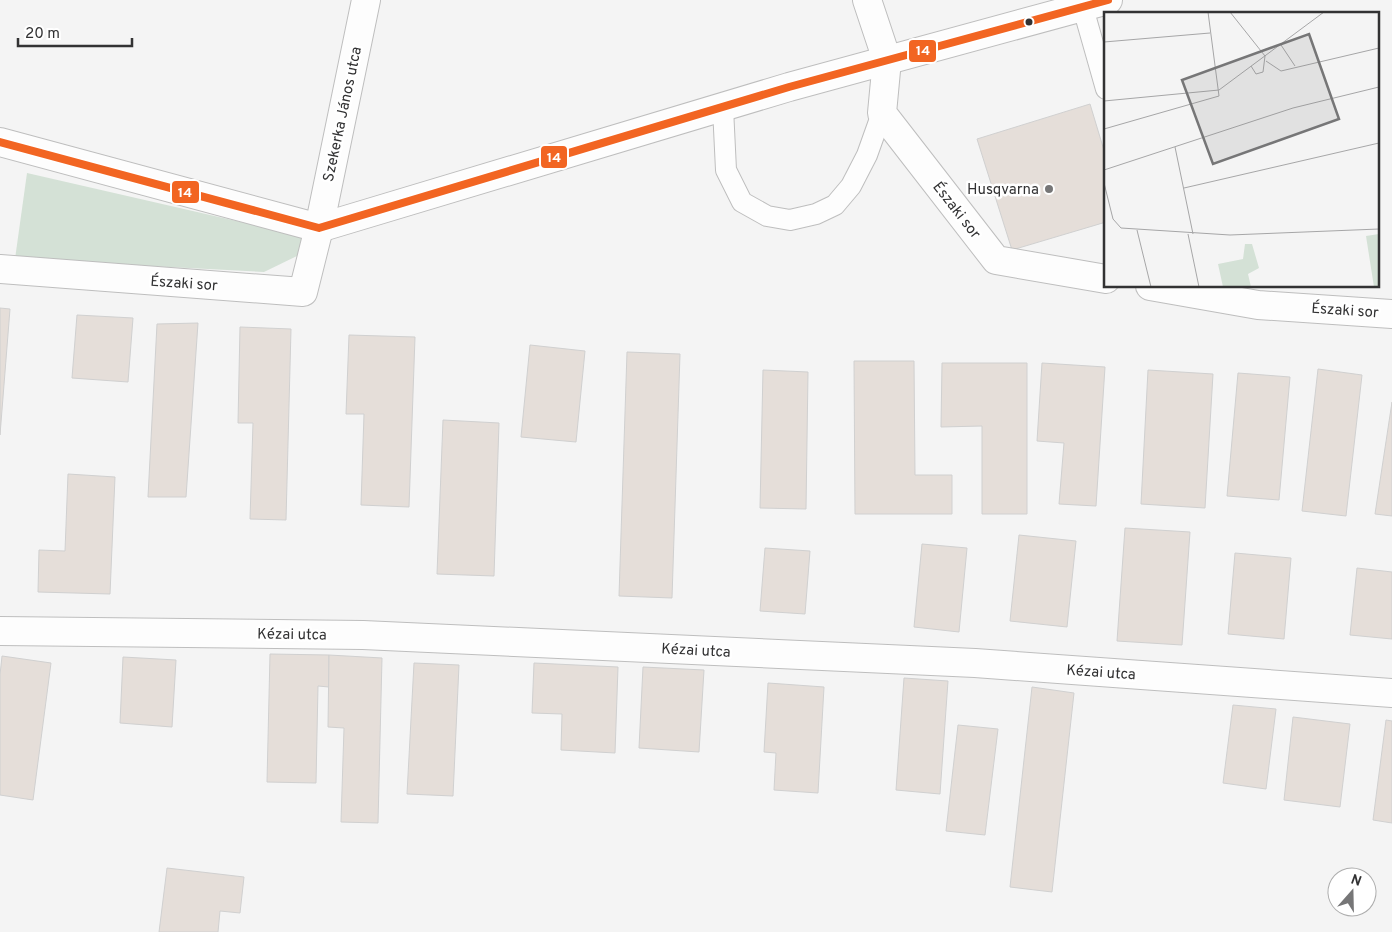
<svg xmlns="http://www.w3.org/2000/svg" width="1392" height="932" viewBox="0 0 1392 932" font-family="Overpass,sans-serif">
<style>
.green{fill:#d4e1d6}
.building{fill:#e5ded9;stroke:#d0d0d0}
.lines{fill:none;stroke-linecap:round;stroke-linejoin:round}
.service-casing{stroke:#bebebe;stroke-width:22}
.minor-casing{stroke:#bebebe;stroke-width:30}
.service{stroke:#fdfdfd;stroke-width:20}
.minor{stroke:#fdfdfd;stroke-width:28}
.bus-1-casing{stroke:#fff;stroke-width:11}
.bus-1{stroke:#f26522;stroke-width:8}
.bus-dot{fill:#323233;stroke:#fff;stroke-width:2}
.poi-dot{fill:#767677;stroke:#fff;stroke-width:2}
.labels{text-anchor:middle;stroke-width:5;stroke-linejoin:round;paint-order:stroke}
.street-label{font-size:15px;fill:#323233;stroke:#fff}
.poi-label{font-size:15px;fill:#323233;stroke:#fff;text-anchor:end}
.inset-road{fill:none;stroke:#a6a6a7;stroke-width:1}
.view{fill:#767677;fill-opacity:0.15;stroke:#767677;stroke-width:2.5}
.inset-edge{fill:none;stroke:#323233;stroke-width:2.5}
.line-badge{stroke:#fff;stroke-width:2}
.badge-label{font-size:14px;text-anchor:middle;font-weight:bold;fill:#fff}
</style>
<rect width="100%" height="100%" fill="#f4f4f4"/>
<path class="green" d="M27,173L302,236L299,255L264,272L15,259Z"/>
<g class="building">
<path d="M1090,104L1106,157V222L1012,250L977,139Z"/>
<path d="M0,308L10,309L0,435Z"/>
<path d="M77,315L133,318L128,382L72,378Z"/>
<path d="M198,323L186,497H148L157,324Z"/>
<path d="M240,327L291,329L286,520L250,519L253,423H238Z"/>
<path d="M349,335L415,337L409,507L361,505L364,414H346Z"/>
<path d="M530,345L585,351L576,442L521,437Z"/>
<path d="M627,352L680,354L672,598L619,596Z"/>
<path d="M854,361H914L915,475H952V514H855Z"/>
<path d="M942,363H1027V514H982V426L941,427Z"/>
<path d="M1042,363L1105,367L1096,506L1059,504L1064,443L1037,441Z"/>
<path d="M1318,369L1362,375L1346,516L1302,511Z"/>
<path d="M763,370L808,372L806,509L760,508Z"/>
<path d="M1148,370L1213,374L1205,508L1141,504Z"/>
<path d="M1238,373L1290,377L1279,500L1227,496Z"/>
<path d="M1392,402V516L1375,514Z"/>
<path d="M443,420L499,423L494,576L437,574Z"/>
<path d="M68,474L115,477L110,594L38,592L39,550L65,551Z"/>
<path d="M1125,528L1190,532L1182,645L1117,641Z"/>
<path d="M1019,535L1076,541L1067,627L1010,621Z"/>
<path d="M922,544L967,548L959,632L914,627Z"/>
<path d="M765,548L810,551L805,614L760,611Z"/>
<path d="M1235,553L1291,558L1284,639L1228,634Z"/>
<path d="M1357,568L1392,572V639L1350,635Z"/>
<path d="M270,654L329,655V687L318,686L316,783L267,782Z"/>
<path d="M329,655L382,658L378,823L341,822L344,728L328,727Z"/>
<path d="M2,656L51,663L33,800L0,795V675Z"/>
<path d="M123,657L176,660L172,727L120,723Z"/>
<path d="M414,663L459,665L453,796L407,794Z"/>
<path d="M534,663L618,667L615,753L561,750L562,714L532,713Z"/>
<path d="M643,667L704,670L699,752L639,748Z"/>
<path d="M904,678L948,681L940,794L896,790Z"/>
<path d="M768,683L824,687L818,793L774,790L776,753L764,752Z"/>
<path d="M1032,687L1074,693L1052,892L1010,887Z"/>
<path d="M1233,705L1276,709L1266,789L1223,783Z"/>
<path d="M1293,717L1350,724L1340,807L1284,800Z"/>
<path d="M1386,720L1392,721V823L1373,820Z"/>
<path d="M958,725L998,729L985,835L946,831Z"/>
<path d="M167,868L244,877L240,913L220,911L218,932H159Z"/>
</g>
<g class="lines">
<g class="service-casing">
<g id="service">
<path d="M1083,8L1106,89"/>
<path d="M723,108L726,170L742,202L767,216L790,220L816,214L835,205L851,186L867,155L882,113"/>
</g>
</g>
<g class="minor-casing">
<g id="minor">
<path d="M867,0L887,60L882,113L996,260L1106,279"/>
<path d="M0,142L319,228L789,87L1108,0"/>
<path d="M0,269L303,292L319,228L366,0"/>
<path d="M1150,286L1258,305L1392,314"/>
<path d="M0,631L363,635L975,663L1392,693"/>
</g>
</g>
<use href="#service" class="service"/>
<use href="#minor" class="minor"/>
<g class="bus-1-casing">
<path id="bus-1" d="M0,142L319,228L789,87L1108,0"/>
</g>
<use href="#bus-1" class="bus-1"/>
</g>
<circle class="bus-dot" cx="1029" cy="22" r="4.5"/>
<circle class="poi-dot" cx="1049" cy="189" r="5"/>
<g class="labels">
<g class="street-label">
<text transform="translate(342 114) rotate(-78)" y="5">Szekerka János utca</text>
<text transform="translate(957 210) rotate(52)" y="5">Északi sor</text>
<text transform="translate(184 283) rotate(4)" y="5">Északi sor</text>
<text transform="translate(1345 310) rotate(4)" y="5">Északi sor</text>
<text transform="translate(292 634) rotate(1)" y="5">Kézai utca</text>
<text transform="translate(696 650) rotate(3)" y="5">Kézai utca</text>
<text transform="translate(1101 672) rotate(4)" y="5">Kézai utca</text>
</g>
<g class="poi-label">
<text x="1039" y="194">Husqvarna</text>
</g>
</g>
<g transform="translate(1104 12)">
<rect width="275" height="275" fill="#f4f4f4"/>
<path d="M275,222V275H270L262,224ZM141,232H148L155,256L144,262L147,275H119L114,252L139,247Z" fill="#d4e1d6"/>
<path class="inset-road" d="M126,0L161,44L159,60L152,62L147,54M0,30L106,21M177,33L191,54M162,49L177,59L275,36M0,89L115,78L220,0M0,117L115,84L104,0M71,135L89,222M0,158L189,96L275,75M0,171L9,207L17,216L126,223L275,217M80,176L275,131M33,218L47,275M84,222L95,275"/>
<path class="view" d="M205,22L235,107L109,152L78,68Z"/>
<rect width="275" height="275" class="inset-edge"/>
</g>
<g class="line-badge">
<rect x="908" y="39" width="29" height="24" rx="5" fill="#f26522"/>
<rect x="540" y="145" width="28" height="24" rx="5" fill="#f26522"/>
<rect x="171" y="180" width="29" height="24" rx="5" fill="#f26522"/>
</g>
<g class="badge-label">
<text x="923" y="55">14</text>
<text x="554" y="162">14</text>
<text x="185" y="197">14</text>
</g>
<g transform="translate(1352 892) rotate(20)"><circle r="24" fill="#ffffff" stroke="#adadad"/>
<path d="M0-4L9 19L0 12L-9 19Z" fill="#767677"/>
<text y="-8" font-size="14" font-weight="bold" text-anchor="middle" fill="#323233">N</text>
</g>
<path d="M18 38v8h114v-8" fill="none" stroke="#323233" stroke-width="2.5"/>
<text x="25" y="38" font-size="15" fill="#323233" stroke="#ffffff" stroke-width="4" paint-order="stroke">20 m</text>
</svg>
